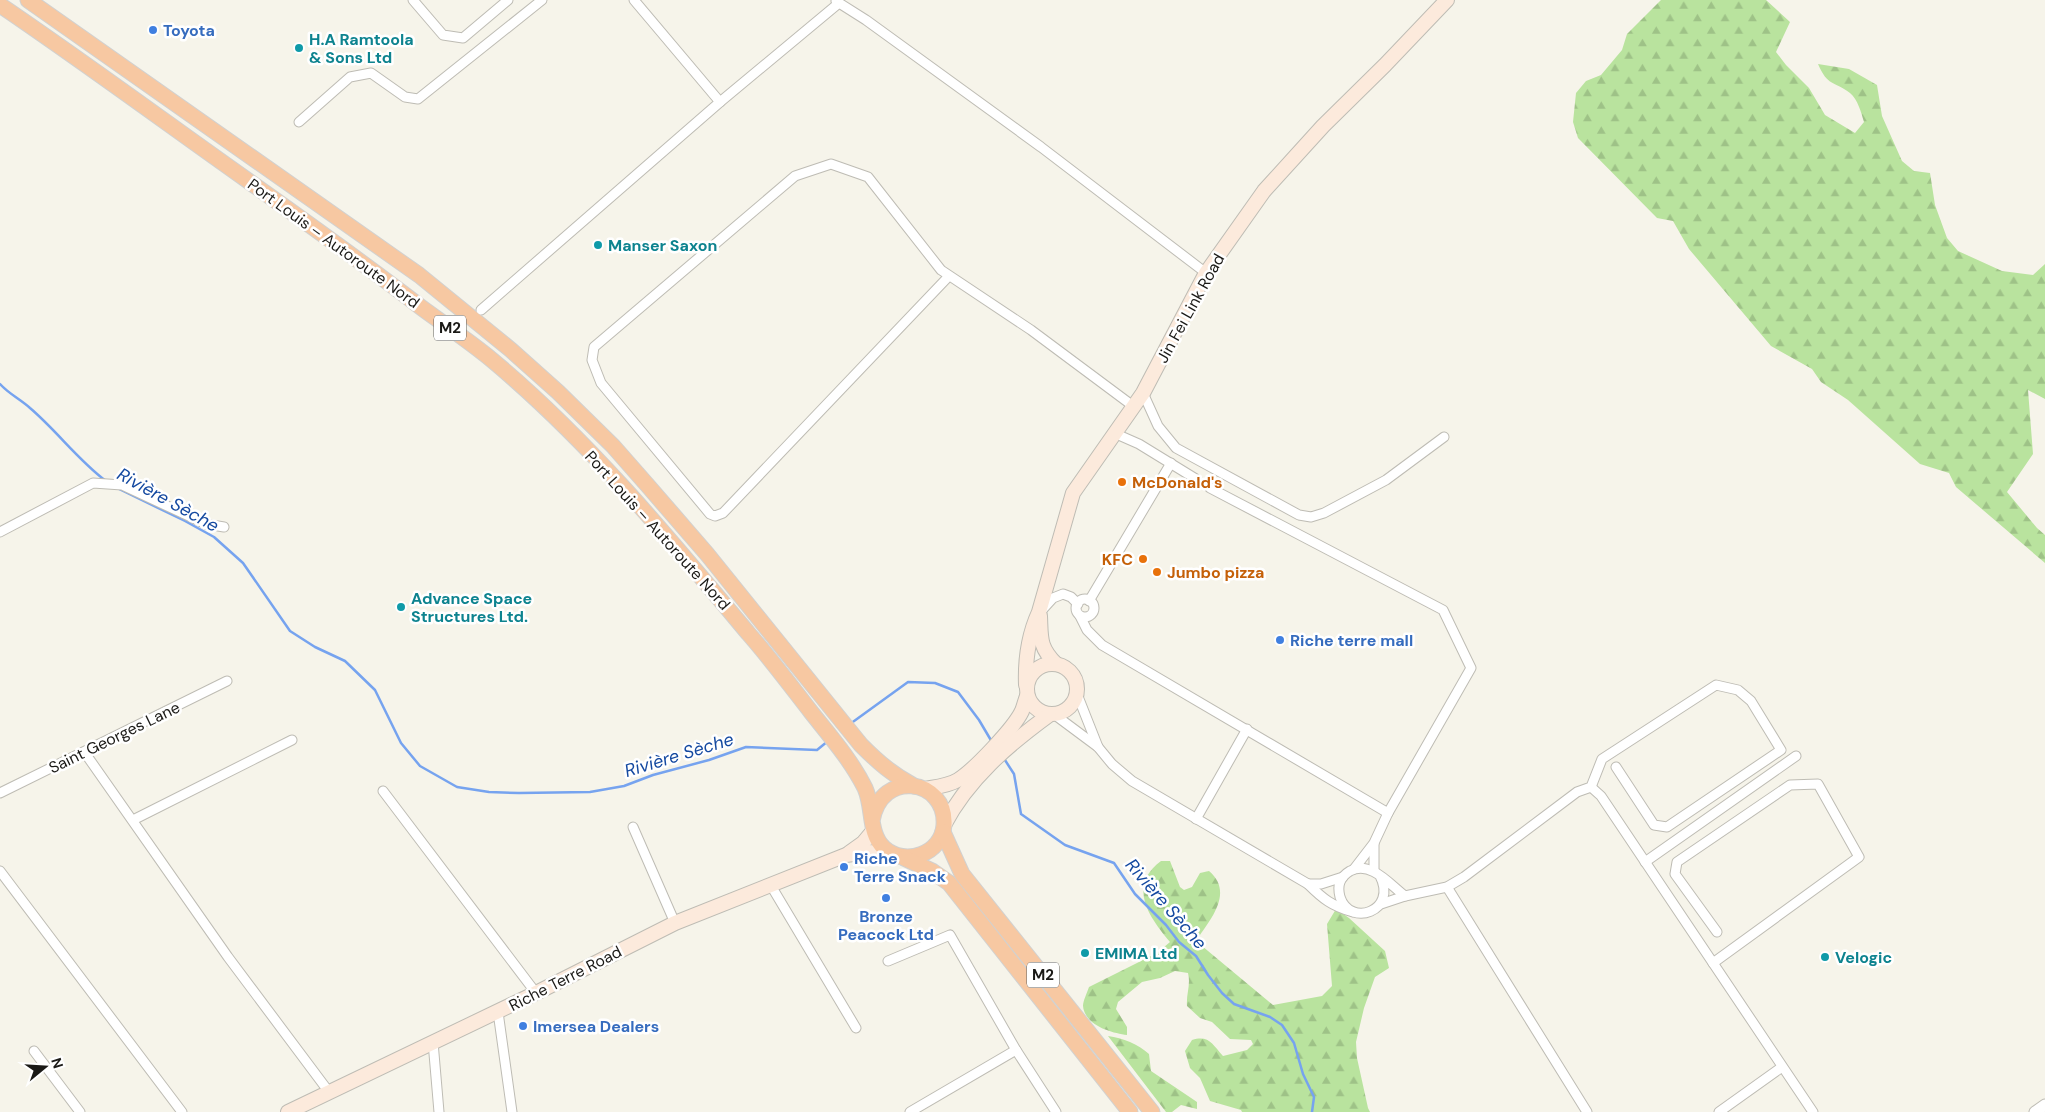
<svg xmlns="http://www.w3.org/2000/svg" width="2045" height="1112" viewBox="0 0 2045 1112" font-family="'DM Sans',sans-serif">
<style>
.forest{fill:url(#forest-firs)}
.lines{fill:none;stroke-linecap:round;stroke-linejoin:round}
.stream{stroke:#76a3ef;stroke-width:2.5}
.minor-casing{stroke:#bebcb4;stroke-width:11}
.tertiary-casing{stroke:#bebcb4;stroke-width:13}
.secondary-casing{stroke:#bebcb4;stroke-width:16}
.trunk-casing{stroke:#d1d1d0;stroke-width:17}
.minor{stroke:#fff;stroke-width:9}
.tertiary{stroke:#fff;stroke-width:11}
.secondary{stroke:#fceadc;stroke-width:14}
.trunk{stroke:#f7c8a2;stroke-width:15}
.shop-dot{fill:#3f7fe0;stroke:#fff;stroke-width:2}
.culture-dot{fill:#0f9aa8;stroke:#fff;stroke-width:2}
.food-dot{fill:#e8710a;stroke:#fff;stroke-width:2}
.labels{text-anchor:middle;stroke-width:5;stroke-linejoin:round;paint-order:stroke}
.shield{fill:#fff;stroke:#5f5e5c;stroke-width:1}
.shield-label{font-size:15px;font-weight:bold;fill:#1a1916}
.shop-label{font-size:16px;font-weight:bold;fill:#366cbe;stroke:#fff;text-anchor:start}
.culture-label{font-size:16px;font-weight:bold;fill:#0d838f;stroke:#fff;text-anchor:start}
.street-label{font-size:16px;fill:#1a1916;stroke:#fff}
.food-label{font-size:16px;font-weight:bold;fill:#c56008;stroke:#fff;text-anchor:start}
.water-label{font-size:18px;font-style:italic;fill:#1449a0;stroke:#fff}
</style>
<defs>
<pattern id="forest-firs" width="22" height="20" patternUnits="userSpaceOnUse" patternTransform="scale(1.25)"><rect width="22" height="20" fill="#b9e39e"/><path d="M5 1l3.5 6h-7zM16 11l3.5 6h-7z" fill="#9ec287"/></pattern>
</defs>
<rect width="100%" height="100%" fill="#f6f4ea"/>
<g class="forest">
<path d="M1661,0H1766L1790,22L1776,52L1786,65L1809,88L1825,115L1855,133L1864,122C1861,112 1858,100 1850,93C1833,80 1828,87 1818,64L1849,69L1877,85L1882,116L1902,161L1914,171L1930,173L1935,205L1947,238L1958,251L2002,271L2033,275L2045,264V399L2028,390L2033,454L2007,492L2037,528L2045,535V563L1956,487L1949,473L1920,464L1848,400L1821,382L1812,369L1771,346L1689,249L1673,221L1657,218L1578,138L1573,122L1576,93L1586,81L1601,75L1622,50L1627,34Z"/>
<path d="M1161,861H1170L1180,887L1184,890L1192,887L1200,873L1209,871C1235,893 1209,921 1196,941L1273,1005L1322,996L1332,986L1327,924L1336,909L1349,918L1385,951L1389,968L1375,977L1364,1008L1356,1042L1357,1058L1368,1108L1370,1112H1242L1241,1110L1210,1101L1200,1078L1190,1068L1185,1051L1192,1040C1209,1035 1212,1044 1223,1056L1247,1050L1253,1044L1251,1040L1230,1039L1212,1022L1200,1018L1187,1006C1186,994 1191,985 1188,973L1175,971L1160,978L1142,982L1118,1002L1116,1009L1127,1027V1035C1112,1033 1085,1026 1083,1006C1083,1001 1087,993 1089,987L1157,953L1170,942C1149,917 1127,886 1161,861Z"/>
<path d="M1108,1036C1123,1038 1138,1044 1149,1054L1151,1071L1197,1102V1109L1181,1105L1172,1112H1166Z"/>
</g>
<g class="lines">
<g class="stream">
<path d="M0,384C9,394 20,399 30,408C57,431 78,460 106,481"/>
<path d="M117,488L185,521L214,537L243,563L290,631L315,647L345,661L375,690L401,743L420,766L457,787L489,792L519,793L590,792L624,786L653,775L709,760L746,747L817,750L828,741"/>
<path d="M850,724L908,682L935,683L958,692L979,720L992,742"/>
<path d="M1003,757L1014,774L1021,814L1065,845L1114,863L1135,894L1166,925L1179,942L1196,956L1208,975L1222,993L1234,1004L1270,1017L1282,1025L1294,1043L1303,1074L1314,1097L1312,1112"/>
</g>
<g class="minor-casing">
<g id="minor">
<path d="M413,0L443,35L463,38L508,0"/>
<path d="M634,0L720,102"/>
<path d="M836,1L866,20L1041,147L1206,273"/>
<path d="M299,122L350,77L371,73L405,97L418,99L542,0"/>
<path d="M949,276L723,513L715,516L710,514L601,383L592,360L594,347L795,176L831,164L868,177L941,270L1031,330L1133,406"/>
<path d="M481,310L720,102L839,3"/>
<path d="M1143,393L1158,426L1176,448L1299,515L1311,517L1324,513L1386,480L1444,437"/>
<path d="M1114,433L1139,444L1196,479"/>
<path d="M1210,488L1443,610L1471,668L1388,813"/>
<path d="M0,532L93,483L122,485L206,524L224,527"/>
<circle cx="1085" cy="608" r="9"/>
<path d="M1089,601L1171,463"/>
<path d="M1042,610L1053,598L1063,594L1071,597L1078,604"/>
<path d="M1080,616L1087,630L1102,645L1388,813L1374,843L1354,869"/>
<path d="M1077,694L1098,747"/>
<path d="M1055,715L1098,747L1112,764L1132,781L1308,884C1323,899 1332,906 1353,912"/>
<path d="M85,753L228,957L329,1092"/>
<path d="M1591,787L1601,796L1813,1112"/>
<path d="M383,791L536,993"/>
<path d="M0,793L227,681"/>
<path d="M1196,819L1247,729"/>
<path d="M133,820L292,740"/>
<path d="M633,827L675,923"/>
<path d="M1374,844V871"/>
<path d="M1645,862L1796,756"/>
<path d="M0,871L182,1112"/>
<path d="M1380,876C1398,911 1350,928 1340,897C1339,893 1338,887 1340,882C1342,877 1345,874 1350,871C1371,860 1390,885 1405,896"/>
<path d="M770,884L856,1028"/>
<path d="M1308,884H1321L1343,877"/>
<path d="M1447,887L1587,1112"/>
<path d="M1381,904L1405,896L1447,887L1464,877L1577,792L1591,787L1602,759L1716,685L1738,690L1751,701L1781,750L1667,827L1654,825L1616,767"/>
<path d="M888,961L950,935L1016,1050L1056,1112"/>
<path d="M1713,963L1859,857L1818,784L1790,785L1677,862L1675,874L1717,932"/>
<path d="M498,1012L512,1112"/>
<path d="M433,1042L439,1112"/>
<path d="M34,1051L80,1112"/>
<path d="M910,1112L1016,1050"/>
<path d="M1719,1112L1782,1067"/>
</g>
</g>
<g class="tertiary-casing">
<path id="tertiary" d="M2035,1112L2045,1105"/>
</g>
<g class="secondary-casing">
<g id="secondary">
<path d="M1040,616C1041,638 1039,647 1056,664"/>
<circle cx="1052" cy="689" r="25"/>
<path d="M1026,685C1025,659 1028,636 1039,612L1073,493L1143,393L1206,273L1264,191L1323,126L1385,65L1447,0"/>
<path d="M924,789C935,787 948,786 958,780C974,770 1014,728 1022,711C1024,706 1025,701 1027,696"/>
<path d="M944,825C968,779 1008,745 1049,715"/>
<path d="M849,853L863,843L873,831"/>
<path d="M288,1112L536,993L675,923L846,855L868,852L892,854"/>
</g>
</g>
<g class="trunk-casing">
<g id="trunk">
<path d="M28,0L419,275L511,350L558,392L613,446L649,487L707,554L861,745C879,763 892,774 914,786"/>
<path d="M0,5C84,62 165,122 247,180C306,222 365,264 422,308C445,325 469,341 492,360C588,440 668,537 748,633C770,658 790,685 811,712C830,736 851,760 865,788C874,808 868,833 884,848C905,867 942,854 944,825C947,779 881,768 872,821"/>
<path d="M943,832L962,874L1152,1112"/>
<path d="M904,858L932,871L949,883L1130,1112"/>
</g>
</g>
<use href="#minor" class="minor"/>
<use href="#tertiary" class="tertiary"/>
<use href="#secondary" class="secondary"/>
<use href="#trunk" class="trunk"/>
</g>
<g class="shop-dot">
<circle cx="153" cy="30" r="5"/>
<circle cx="1280" cy="640" r="5"/>
<circle cx="844" cy="867" r="5"/>
<circle cx="886" cy="898" r="5"/>
<circle cx="523" cy="1026" r="5"/>
</g>
<g class="culture-dot">
<circle cx="299" cy="48" r="5"/>
<circle cx="598" cy="245" r="5"/>
<circle cx="401" cy="607" r="5"/>
<circle cx="1085" cy="953" r="5"/>
<circle cx="1825" cy="957" r="5"/>
</g>
<g class="food-dot">
<circle cx="1122" cy="482" r="5"/>
<circle cx="1143" cy="559" r="5"/>
<circle cx="1157" cy="572" r="5"/>
</g>
<g class="labels">
<g class="shield">
<rect x="434" y="315.5" width="32" height="25" rx="4"/>
<rect x="1027" y="962.5" width="32" height="25" rx="4"/>
</g>
<g class="shield-label">
<text x="450" y="333">M2</text>
<text x="1043" y="980">M2</text>
</g>
<g class="shop-label">
<text x="163" y="36">Toyota</text>
<text x="1290" y="646">Riche terre mall</text>
<text x="854" y="864">Riche<tspan x="854" dy="18">Terre Snack</tspan></text>
<text x="886" y="922" text-anchor="middle">Bronze<tspan x="886" dy="18">Peacock Ltd</tspan></text>
<text x="533" y="1032">Imersea Dealers</text>
</g>
<g class="culture-label">
<text x="309" y="45">H.A Ramtoola<tspan x="309" dy="18">&amp; Sons Ltd</tspan></text>
<text x="608" y="251">Manser Saxon</text>
<text x="411" y="604">Advance Space<tspan x="411" dy="18">Structures Ltd.</tspan></text>
<text x="1095" y="959">EMIMA Ltd</text>
<text x="1835" y="963">Velogic</text>
</g>
<g class="street-label">
<text transform="translate(334 243) rotate(36)" y="6">Port Louis – Autoroute Nord</text>
<text transform="translate(1190 308) rotate(-61)" y="6">Jin Fei Link Road</text>
<text transform="translate(658 530) rotate(48)" y="6">Port Louis – Autoroute Nord</text>
<text transform="translate(114 737) rotate(-26)" y="6">Saint Georges Lane</text>
<text transform="translate(565 978) rotate(-27)" y="6">Riche Terre Road</text>
</g>
<g class="food-label">
<text x="1132" y="488">McDonald's</text>
<text x="1133" y="565" text-anchor="end">KFC</text>
<text x="1167" y="578">Jumbo pizza</text>
</g>
<g class="water-label">
<text transform="translate(168 500) rotate(29)" y="6">Rivière Sèche</text>
<text transform="translate(679 755) rotate(-17)" y="6">Rivière Sèche</text>
<text transform="translate(1166 904) rotate(49)" y="6">Rivière Sèche</text>
</g>
</g>
<g transform="translate(45 1067) rotate(72)" stroke="#ffffff" stroke-width="4" paint-order="stroke">
<path d="M0-4L9 19L0 12L-9 19Z" fill="#1a1916"/>
<text y="-8" font-size="14" font-weight="bold" text-anchor="middle" fill="#1a1916">N</text>
</g>
</svg>
